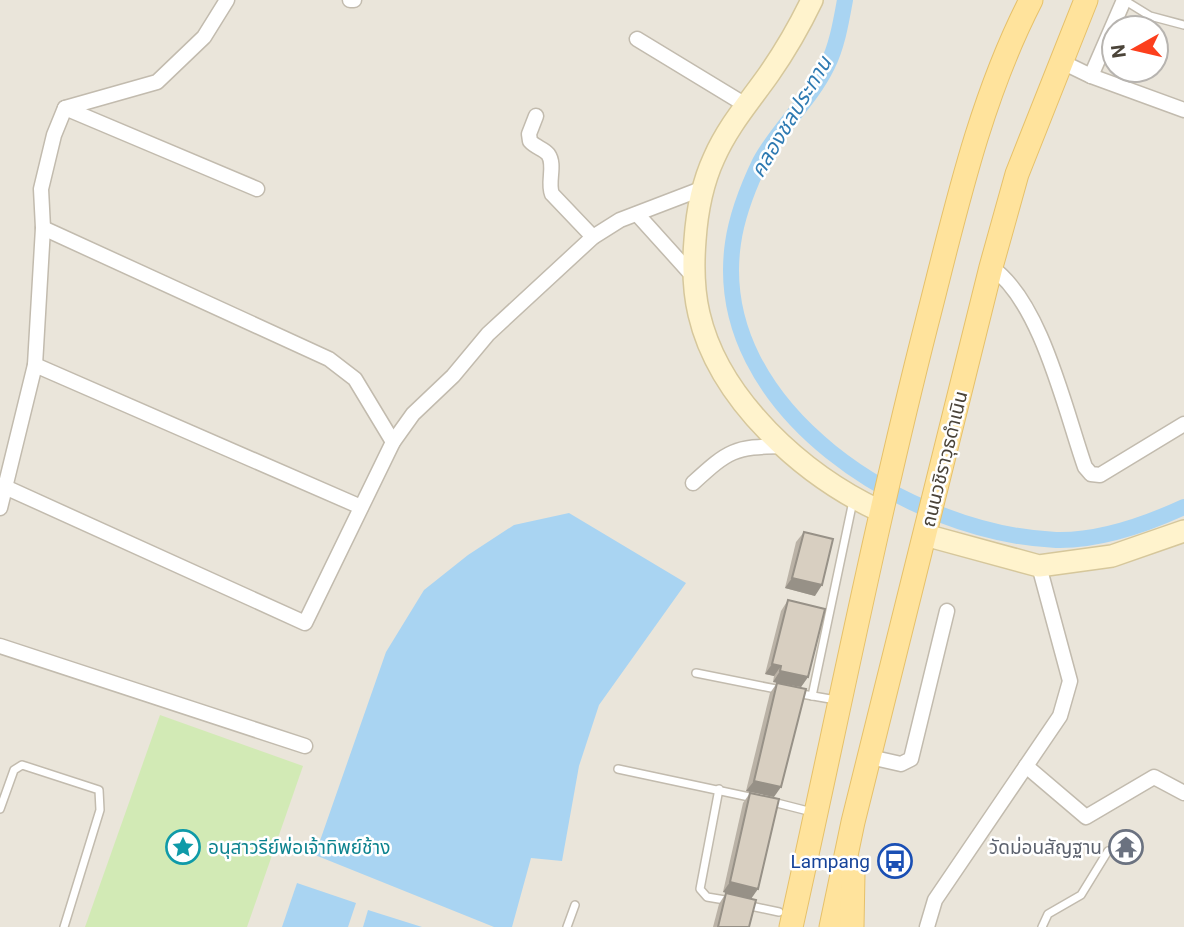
<svg xmlns="http://www.w3.org/2000/svg" width="1184" height="927" viewBox="0 0 1184 927" font-family="Roboto,'Noto Sans Thai',sans-serif">
<style>
.residential{fill:#eae5da;fill-rule:evenodd}
.green{fill:#d2eab5}
.water{fill:#a9d4f2}
.lines{fill:none;stroke-linecap:round;stroke-linejoin:round}
.canal{stroke:#a9d4f2;stroke-width:16}
.lane-casing{stroke:#c2bbae;stroke-width:10}
.street-casing{stroke:#c2bbae;stroke-width:17}
.secondary-casing{stroke:#d6c79b;stroke-width:24}
.primary-casing{stroke:#e6c16a;stroke-width:25}
.lane{stroke:#fff;stroke-width:7}
.street{stroke:#fff;stroke-width:14}
.secondary{stroke:#fff3cd;stroke-width:21}
.primary{stroke:#ffe39c;stroke-width:23}
.wall{fill:#bab2a6}
.shaded-wall{fill:#979187}
.building{fill:#d8cfc1;stroke:#979187;stroke-width:2}
.labels{text-anchor:middle;stroke-width:5;stroke-linejoin:round;paint-order:stroke}
.street-label{font-size:19px;fill:#4b4439;stroke:#fff}
.culture-label{font-size:19px;fill:#0d838f;stroke:#fff;text-anchor:start}
.worship-label{font-size:19px;fill:#5b616d;stroke:#fff;text-anchor:end}
.transit-label{font-size:19px;fill:#164399;stroke:#fff;text-anchor:end}
.water-label{font-size:21px;font-style:italic;fill:#2e7ab2;stroke:#fff}
</style>
<rect width="100%" height="100%" fill="#f6f3ec"/>
<path class="residential" d="M0,0H1184V927H0ZM1114,28H1156V70H1114Z"/>
<path class="green" d="M160,715L303,766L247,927H85Z"/>
<g class="water">
<path d="M569,513L686,583L599,705L579,766L562,861L531,858L512,927H494L315,855L386,652L424,590L468,555L514,525Z"/>
<path d="M297,883L356,903L348,927H282Z"/>
<path d="M368,910L422,927H363Z"/>
</g>
<g class="lines">
<path class="canal" d="M845,0C841,22 837,46 827,66C810,101 778,128 760,162C748,187 737,215 733,243C709,410 910,534 1056,540C1098,541 1147,524 1184,507"/>
<g class="lane-casing">
<g id="lane">
<path d="M1124,0L1150,16L1184,25"/>
<path d="M696,673L781,690"/>
<path d="M796,693L836,700"/>
<path d="M812,696L853,501"/>
<path d="M618,769L754,798"/>
<path d="M719,789L700,889L707,897L731,901"/>
<path d="M769,801L812,812"/>
<path d="M0,809L14,770L22,765L99,790L100,810L64,927"/>
<path d="M746,905L779,912"/>
<path d="M567,927L575,905"/>
<path d="M1042,927L1048,914L1081,895L1108,851"/>
</g>
</g>
<g class="street-casing">
<g id="street">
<path d="M350,0H354"/>
<path d="M637,39L744,104"/>
<path d="M1060,61L1091,76L1184,110"/>
<path d="M1091,76L1124,0"/>
<path d="M65,108L257,189"/>
<path d="M536,116L529,134L530,141C535,147 544,149 548,154C556,165 547,182 552,194L593,237"/>
<path d="M637,214L692,275"/>
<path d="M43,228L329,359L355,379L393,442"/>
<path d="M991,267C1041,301 1065,410 1085,467L1091,474L1100,475L1184,424"/>
<path d="M35,365L361,507"/>
<path d="M693,483C729,450 734,447 782,446"/>
<path d="M5,487L305,623L393,442L413,414L453,376L488,334L593,237L620,220L701,189"/>
<path d="M0,508L35,365L43,228L41,189L54,135L65,108L157,82L204,37L227,0"/>
<path d="M0,646L305,746"/>
<path d="M870,757L901,764L911,759L947,611"/>
<path d="M1026,766L1086,817L1154,777L1184,793"/>
<path d="M927,927L935,900L1060,716L1070,681L1039,566"/>
</g>
</g>
<g class="secondary-casing">
<g id="secondary">
<path d="M812,0C800,25 785,51 769,74C750,101 728,126 714,158C702,184 697,211 695,240C693,265 693,289 699,314C719,400 803,475 880,511"/>
<path d="M925,535L1039,566L1112,556L1184,531"/>
</g>
</g>
<g class="primary-casing">
<g id="primary">
<path d="M791,927C836,725 876,522 927,322C955,213 979,101 1031,0"/>
<path d="M831,927L853,822L991,267L1017,174L1086,0"/>
<path d="M852,927L853,874"/>
</g>
</g>
<use href="#lane" class="lane"/>
<use href="#street" class="street"/>
<use href="#secondary" class="secondary"/>
<use href="#primary" class="primary"/>
</g>
<g class="wall">
<path d="M804,532L815,596L785,588L796,542Z"/>
<path d="M788,600L808,677L801,687L773,682L774,676L765,674L781,611Z"/>
<path d="M777,683L774,797L746,791L770,693Z"/>
<path d="M750,793L751,899L723,892L743,803Z"/>
<path d="M726,893L749,927H713L719,904Z"/>
</g>
<g class="shaded-wall">
<path d="M792,578L822,585L815,596L785,588Z"/>
<path d="M772,664L781,666L774,676L765,674Z"/>
<path d="M780,671L808,677L801,687L773,682Z"/>
<path d="M754,781L781,787L774,797L746,791Z"/>
<path d="M730,882L758,889L751,899L723,892Z"/>
</g>
<g class="building">
<path d="M804,532L833,539L822,585L792,578Z"/>
<path d="M788,600L825,609L808,677L780,671L781,666L772,664Z"/>
<path d="M777,683L806,689L781,787L754,781Z"/>
<path d="M750,793L779,799L758,889L730,882Z"/>
<path d="M726,893L756,900L749,927H718Z"/>
</g>
<defs>
<g id="sight-ring" transform="scale(1.75)"><circle r="9.5" fill="#fff" stroke="#0f9aa8" stroke-width="1.5"/><path d="M0-6L1.8-2.2L6-1.7L2.9 1.2L3.7 5.4L0 3.3L-3.7 5.4L-2.9 1.2L-6-1.7L-1.8-2.2Z" fill="#0f9aa8"/></g>
<g id="temple-ring" transform="scale(1.75)"><circle r="9.5" fill="#fff" stroke="#6b7280" stroke-width="1.5"/><path d="M0-6L5-2H3V0L6.5 2.5H4V6H1.5V3h-3V6H-4V2.5H-6.5L-3 0V-2H-5Z" fill="#6b7280"/></g>
<g id="bus-ring" transform="scale(1.75)"><circle r="9.5" fill="#fff" stroke="#1a4fb4" stroke-width="1.5"/><path d="M-5-6H5V4H4V6H2V4H-2V6H-4V4H-5ZM-3.5-4V0h7V-4ZM-3.5 1.2v1.5H-2V1.2ZM2 1.2v1.5H3.5V1.2Z" fill="#1a4fb4"/></g>
</defs>
<g fill-rule="evenodd">
<use href="#sight-ring" x="183" y="847"/>
<use href="#temple-ring" x="1126" y="847"/>
<use href="#bus-ring" x="895" y="861"/>
</g>
<g class="labels">
<g class="street-label">
<text transform="translate(944 459) rotate(-76)" y="7">ถนนวชิราวุธดำเนิน</text>
</g>
<g class="culture-label">
<text x="208" y="854">อนุสาวรีย์พ่อเจ้าทิพย์ช้าง</text>
</g>
<g class="worship-label">
<text x="1102" y="854">วัดม่อนสัญฐาน</text>
</g>
<g class="transit-label">
<text x="870" y="868">Lampang</text>
</g>
<g class="water-label">
<text transform="translate(791 117) rotate(-59)" y="7">คลองชลประทาน</text>
</g>
</g>
<g transform="translate(1135 49) rotate(262)"><circle r="33" fill="#ffffff" stroke="#b7b4b0" stroke-width="2"/>
<path d="M0-5L12 26L0 18L-12 26Z" fill="#fc3f1d"/>
<text y="-10" font-size="19" font-weight="bold" text-anchor="middle" fill="#4b4439">N</text>
</g>
</svg>
